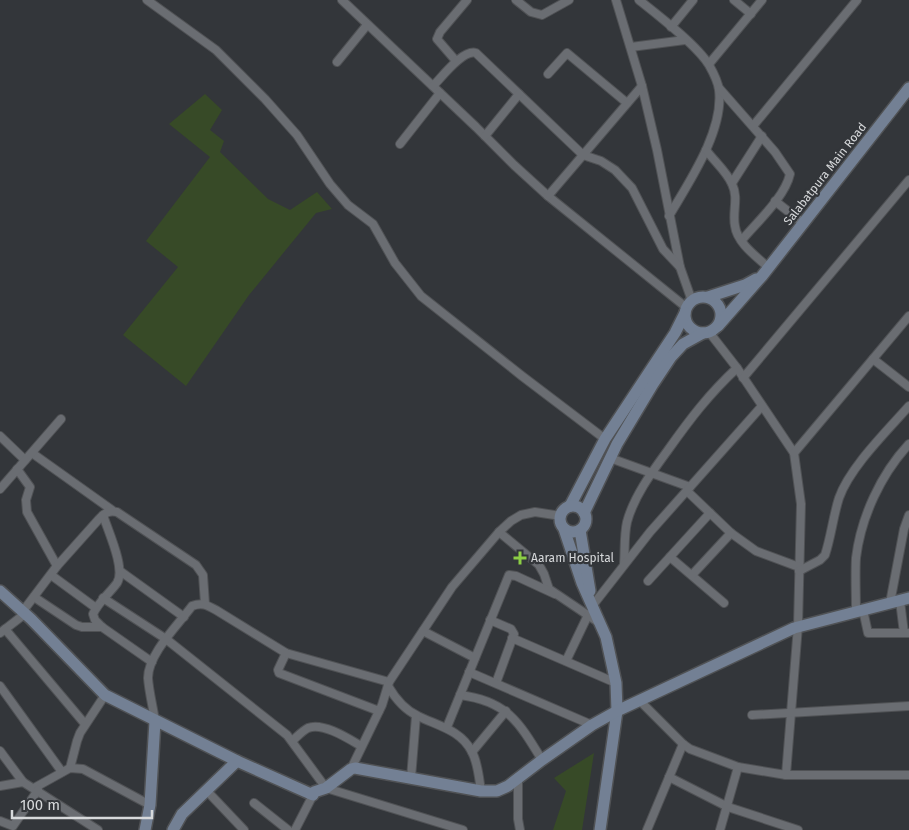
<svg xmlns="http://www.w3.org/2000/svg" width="909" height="830" viewBox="0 0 909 830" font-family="'Fira Sans',sans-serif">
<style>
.green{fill:#374a27}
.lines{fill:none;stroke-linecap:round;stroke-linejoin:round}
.street-casing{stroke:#505255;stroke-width:10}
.secondary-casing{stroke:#505255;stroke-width:14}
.street{stroke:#6a6d72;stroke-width:8}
.secondary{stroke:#738094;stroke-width:11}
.poi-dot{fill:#8cce45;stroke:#33363a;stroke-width:2}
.labels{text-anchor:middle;stroke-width:4.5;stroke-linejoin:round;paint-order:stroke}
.street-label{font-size:12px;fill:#d7d9db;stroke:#33363a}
.poi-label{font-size:12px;fill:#d7d9db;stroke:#33363a;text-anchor:start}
</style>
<rect width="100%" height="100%" fill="#33363a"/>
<g class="green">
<path d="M205,94L222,110L210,130L224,141L220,152L268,199L290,210L317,192L332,209L316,213L249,295L186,386L123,335L178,267L146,241L210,157L169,124Z"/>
<path d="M594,753L582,830H553L566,791L554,778Z"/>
</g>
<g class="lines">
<g class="street-casing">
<g id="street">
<path d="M147,0L216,50L265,99L297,135L330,184L348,205L373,224L395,263L421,296L522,376L605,439"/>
<path d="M342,0L476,127L514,165L548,196L687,308"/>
<path d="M516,0L531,12L542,15L569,0"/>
<path d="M616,0L642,86L657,150L680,267L692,301"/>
<path d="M639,0C658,15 698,46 709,65C713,72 718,82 719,90C724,131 689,182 669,216"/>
<path d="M734,0L751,14"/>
<path d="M671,27L693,0"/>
<path d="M631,47L685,40"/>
<path d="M456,61L437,39L440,32L467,0"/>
<path d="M337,62L367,25"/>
<path d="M709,64L762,0"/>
<path d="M548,74L567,53L627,103"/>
<path d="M433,86C442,77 463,49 476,53L583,155L601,161L615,170L632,188L663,249L680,267"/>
<path d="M719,88L775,152L790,174C785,197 757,222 742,240"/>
<path d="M753,126L857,0"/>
<path d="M485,136L519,94"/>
<path d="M400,144L440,93"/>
<path d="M706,150C714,161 727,172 732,184C739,198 732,212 735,226C737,243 757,257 769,268"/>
<path d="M732,183L762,136"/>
<path d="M548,196L642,86"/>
<path d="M775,201L803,223"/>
<path d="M709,332L737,368L794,453L801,504L798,626L786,775"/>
<path d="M873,359L909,387"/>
<path d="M743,378L909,180"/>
<path d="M0,436L25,460"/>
<path d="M32,453L112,510"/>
<path d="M794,453L909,316"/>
<path d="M610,458L690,487"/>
<path d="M17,469L30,487L26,500L27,512L57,566"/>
<path d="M0,489L61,419"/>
<path d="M687,491L731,533L756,551L799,567"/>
<path d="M103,515C108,531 126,569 117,583C109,594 99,601 93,614L95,620L102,627L152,662"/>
<path d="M499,532L539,565L544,574L549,589L598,622"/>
<path d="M670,557L724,603"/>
<path d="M624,564C625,551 624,535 627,522C634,496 652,472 668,450C690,419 709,394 737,368"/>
<path d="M120,571L184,617"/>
<path d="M799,571L820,560L825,555C831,537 833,517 839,498C850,467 887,431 909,406"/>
<path d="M51,575L96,608"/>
<path d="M692,575L731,533"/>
<path d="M648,581L710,513"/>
<path d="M34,597L76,625L82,627H102"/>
<path d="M103,598L166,639L287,735L326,788L463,830"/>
<path d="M900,601L904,633"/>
<path d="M890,603L904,529L909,515"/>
<path d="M593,605L650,532L762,406"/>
<path d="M863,610L868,633H909"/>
<path d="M23,611L57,566L99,519C105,513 109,510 117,512L196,565L203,575L205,604"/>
<path d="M856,612C856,594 855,575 856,558C861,517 881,474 909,444"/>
<path d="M490,620L511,629L514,634L496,683"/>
<path d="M5,629L85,724"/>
<path d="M423,631L475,658"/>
<path d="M0,633L26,613"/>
<path d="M512,638L616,683"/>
<path d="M286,653L278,670L279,673L379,711"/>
<path d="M566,661L588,615"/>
<path d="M469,672L592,725"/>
<path d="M0,686L62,772"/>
<path d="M388,686C395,698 405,710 418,716C438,726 461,730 472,752C478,763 479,778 481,791"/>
<path d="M460,695C507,701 519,722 542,760"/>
<path d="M639,700L683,744L690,749L738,767L786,775H909"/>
<path d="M752,715L909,706"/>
<path d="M155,721C153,707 149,692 148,678C148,654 178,625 192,606C202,602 207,605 216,610L286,653L389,682"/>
<path d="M447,727L509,575L516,576L555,594"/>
<path d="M292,741C297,737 302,731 308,728C323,722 349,739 361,746"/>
<path d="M0,751L23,782"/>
<path d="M472,752L506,711"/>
<path d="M70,768L77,741L80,733L105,695"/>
<path d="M351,769L382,705L389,682L452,587L499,532L511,521L521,515L535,512L561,516"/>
<path d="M518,777V819L520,830"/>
<path d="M669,777L728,807L798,830"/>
<path d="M411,778L416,716"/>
<path d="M0,786L23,782L98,830"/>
<path d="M34,788L70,768L83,769L150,805"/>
<path d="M207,791L244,830"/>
<path d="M254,803L288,830"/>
<path d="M0,821L13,826L38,790"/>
<path d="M295,830L313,795"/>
<path d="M647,830L683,744"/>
<path d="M720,830L738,767"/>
</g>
</g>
<g class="secondary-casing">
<g id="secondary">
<circle cx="703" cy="315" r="18"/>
<path d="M708,297L745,285L756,279"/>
<path d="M718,326L762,276L909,88"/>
<path d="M570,506L605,439L675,333L685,313"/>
<circle cx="573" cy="519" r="13"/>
<path d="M584,513L617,444L653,384L671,357L683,344L703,333"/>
<path d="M564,529L582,583L606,637L616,683L617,711L600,830"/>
<path d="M580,530L590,591"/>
<path d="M0,591L31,619L105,695L237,761L313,795L314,792L326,788L351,769L355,768L481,791H497L508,786L542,760L592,725L617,711L794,628L909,598"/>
<path d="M145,830L150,805L155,721"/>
<path d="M173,830L182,814L237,761"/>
</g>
</g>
<use href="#street" class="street"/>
<use href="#secondary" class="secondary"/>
</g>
<path class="poi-dot" d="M517.5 550.5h5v5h5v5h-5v5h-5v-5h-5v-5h5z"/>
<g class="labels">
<g class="street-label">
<text transform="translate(825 174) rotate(-52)" y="4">Salabatpura Main Road</text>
</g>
<g class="poi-label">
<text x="531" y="562">Aaram Hospital</text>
</g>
</g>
<path d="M12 810v8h140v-8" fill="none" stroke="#d7d9db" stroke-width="2.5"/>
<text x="20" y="810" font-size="15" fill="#d7d9db" stroke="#33363a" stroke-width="4" paint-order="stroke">100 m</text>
</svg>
